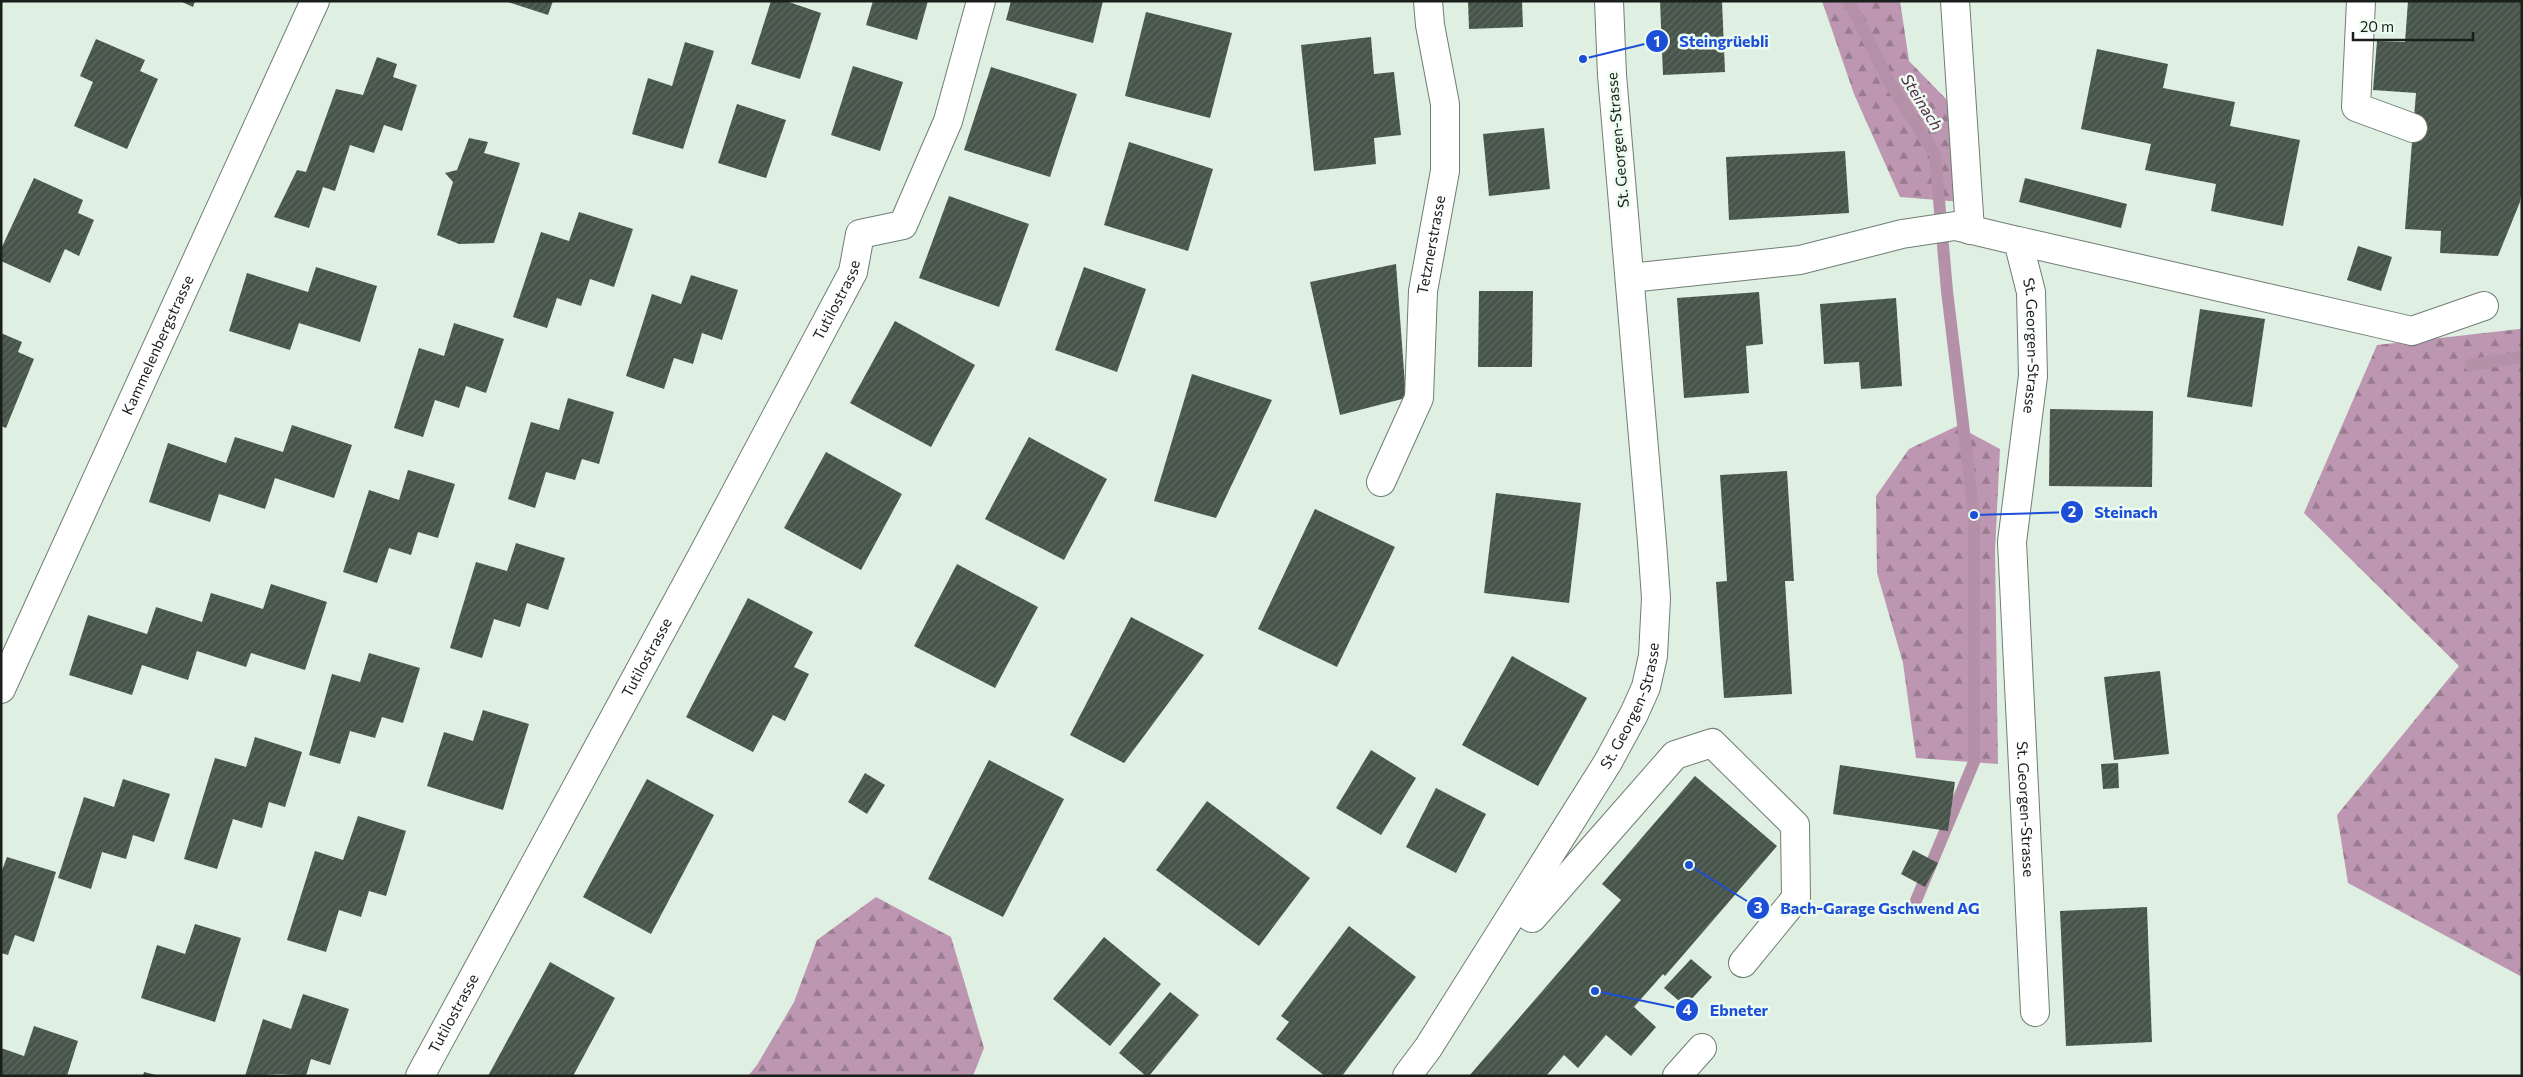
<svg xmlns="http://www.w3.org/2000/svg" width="2523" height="1077" viewBox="0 0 2523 1077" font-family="Commissioner,sans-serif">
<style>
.forest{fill:url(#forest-firs)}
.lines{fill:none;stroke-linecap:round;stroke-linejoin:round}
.stream{stroke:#b590a9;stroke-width:12}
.building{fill:url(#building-hatch)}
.minor-casing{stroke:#707d73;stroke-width:30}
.minor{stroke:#fff;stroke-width:28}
.labels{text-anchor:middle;stroke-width:5;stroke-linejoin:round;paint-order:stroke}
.street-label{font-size:15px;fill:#1a1f1b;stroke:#ecfcf0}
.water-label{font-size:16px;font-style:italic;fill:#562649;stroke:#ecfcf0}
.leader{fill:none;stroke:#1d4ed8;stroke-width:2}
.callout-dot{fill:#1d4ed8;stroke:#ecfcf0;stroke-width:2}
.mark-label{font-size:15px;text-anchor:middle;font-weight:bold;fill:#fff}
.callout-label{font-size:16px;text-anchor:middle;font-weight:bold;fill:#1d4ed8;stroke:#ecfcf0;stroke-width:5;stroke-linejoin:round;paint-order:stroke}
</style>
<defs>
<pattern id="forest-firs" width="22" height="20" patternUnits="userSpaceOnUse" patternTransform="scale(1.25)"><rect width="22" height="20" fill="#bd97b1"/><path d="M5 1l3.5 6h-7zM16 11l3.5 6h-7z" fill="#997b8f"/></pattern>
<pattern id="building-hatch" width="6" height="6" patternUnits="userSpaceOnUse" patternTransform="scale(1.25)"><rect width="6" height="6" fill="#47544a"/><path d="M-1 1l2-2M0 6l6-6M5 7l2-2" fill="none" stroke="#5e6961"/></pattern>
</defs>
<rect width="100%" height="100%" fill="#dfefe2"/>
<g class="forest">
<path d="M1822,1H1900L1909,61L1948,101L1962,202L1900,197L1854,94Z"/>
<path d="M2522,325V977L2348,883L2337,815L2459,666L2304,513L2377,345L2520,329Z"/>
<path d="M1957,426L2000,449L1995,550L1998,764L1916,758L1903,663L1877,573L1876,496L1909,449Z"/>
<path d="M876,897L951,937L984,1048L973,1076H748L757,1065L794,1002L817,940Z"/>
</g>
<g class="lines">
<g class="stream">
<path d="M1849,1L1888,80L1935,154L1947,291L1974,515V762L1915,903"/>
<path d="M2470,365L2522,357"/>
</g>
</g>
<g class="building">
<path d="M180,1H195L193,7Z"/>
<path d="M505,1H553L548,15Z"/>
<path d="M771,1H786L821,13L800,79L751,64Z"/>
<path d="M873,1H928L917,40L866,25Z"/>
<path d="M1011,1H1103L1093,43L1006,20Z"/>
<path d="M1468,1H1522L1523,27L1469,29Z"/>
<path d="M1660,1H1722L1725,72L1663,75Z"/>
<path d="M2408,1H2522V188L2520,202L2498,256L2440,253L2441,231L2405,229L2416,93L2373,90L2377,41L2405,42Z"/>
<path d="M1146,12L1232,33L1210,118L1125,96Z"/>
<path d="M1371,37L1374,74L1394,72L1401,135L1374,138L1376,164L1314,171L1301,45Z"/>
<path d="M96,39L145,60L140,71L158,79L127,149L74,126L93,82L80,76Z"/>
<path d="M685,42L714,51L683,149L632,134L648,78L672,86Z"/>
<path d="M2097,49L2168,64L2163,88L2235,102L2230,126L2300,140L2283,226L2211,211L2216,184L2145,170L2151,144L2081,129Z"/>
<path d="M377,57L397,64L393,77L417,85L402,131L384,125L374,153L350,145L335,191L323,187L309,228L274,217L297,170L306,172L336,89L363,95Z"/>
<path d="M853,66L903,82L880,151L831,135Z"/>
<path d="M991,67L1077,94L1050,177L964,150Z"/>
<path d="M737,104L786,120L766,178L718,163Z"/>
<path d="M1544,128L1550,189L1489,196L1483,134Z"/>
<path d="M469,138L488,142L484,153L520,163L494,243L459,244L437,235L453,182L445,173L457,170Z"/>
<path d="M1129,142L1213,169L1188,251L1104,225Z"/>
<path d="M1845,151L1849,213L1729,220L1726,157Z"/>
<path d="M34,178L83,200L78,213L94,220L79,256L65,249L50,283L1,261V249Z"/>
<path d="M2025,178L2127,204L2121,228L2019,202Z"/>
<path d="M949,196L1029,224L999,307L919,278Z"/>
<path d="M579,212L633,229L614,287L590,279L581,306L557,298L547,328L513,317L541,232L569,241Z"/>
<path d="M2358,246L2392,257L2381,291L2347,280Z"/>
<path d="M1396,264L1406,398L1340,415L1310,282Z"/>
<path d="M316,267L377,286L360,342L299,323L290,350L229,331L247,273L308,292Z"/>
<path d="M1084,267L1146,289L1117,372L1055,350Z"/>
<path d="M691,275L738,290L722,340L702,333L693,364L674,358L664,389L626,376L652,294L681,304Z"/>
<path d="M1479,291H1533L1532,367H1478Z"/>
<path d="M1759,292L1763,344L1746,346L1749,393L1684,398L1677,298Z"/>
<path d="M1896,298L1902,386L1861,389L1859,362L1824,364L1820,304Z"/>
<path d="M2200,309L2265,319L2252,407L2187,397Z"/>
<path d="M895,321L975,365L931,447L850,403Z"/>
<path d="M454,323L504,339L486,393L466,386L459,408L435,400L423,437L394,428L419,348L444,356Z"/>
<path d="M1,333L22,342L18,352L34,359L6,428L1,426Z"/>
<path d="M1192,374L1272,400L1216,518L1154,501Z"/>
<path d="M568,398L614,412L599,464L582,459L575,480L546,472L535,508L508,499L531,422L559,430Z"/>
<path d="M2050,409L2153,411L2152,487L2049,486Z"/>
<path d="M292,425L352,445L334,498L275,478L265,509L219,494L210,522L149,502L168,443L226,463L235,437L283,452Z"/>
<path d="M1029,437L1107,479L1064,560L985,519Z"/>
<path d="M826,452L902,494L861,570L784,528Z"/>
<path d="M408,470L455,484L438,538L418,532L411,555L389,548L377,583L343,572L369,490L399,500Z"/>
<path d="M1787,471L1794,581H1785L1792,694L1724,698L1716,582L1727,581L1720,475Z"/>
<path d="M1496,493L1581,503L1569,603L1484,593Z"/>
<path d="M1315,509L1395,547L1337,667L1258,629Z"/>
<path d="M516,543L565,558L548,610L527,603L520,627L494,619L482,658L450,648L476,562L507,571Z"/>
<path d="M957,564L1038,607L995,688L914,646Z"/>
<path d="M271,584L327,602L305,670L251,653L246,667L197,651L188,680L142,665L132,695L69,675L88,615L147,634L156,607L202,622L211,593L263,609Z"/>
<path d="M748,598L813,632L794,667L809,674L785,721L773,715L753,752L686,717Z"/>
<path d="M1131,617L1204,655L1124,763L1070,735Z"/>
<path d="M369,653L420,668L403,723L382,717L375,738L350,731L340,764L309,755L332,674L360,682Z"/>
<path d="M1512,656L1587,698L1538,786L1462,745Z"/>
<path d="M2160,671L2169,754L2114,760L2104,677Z"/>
<path d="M483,710L529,724L503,810L427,786L444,732L473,741Z"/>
<path d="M255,737L302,752L285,807L269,802L262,828L233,819L217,869L184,859L215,758L246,767Z"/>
<path d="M1371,750L1416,778L1381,835L1336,808Z"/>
<path d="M989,760L1064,799L1003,917L928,879Z"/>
<path d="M2118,763L2119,788L2103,789L2101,764Z"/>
<path d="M1840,765L1955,782L1948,831L1833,814Z"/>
<path d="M865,773L885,785L867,814L848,802Z"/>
<path d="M1695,776L1777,846L1665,976L1663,974L1634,1007L1656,1027L1631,1056L1606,1035L1578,1068L1564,1055L1546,1076H1469L1621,900L1602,884Z"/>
<path d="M123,779L170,794L154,842L133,835L126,859L102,852L91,889L58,878L84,797L114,807Z"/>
<path d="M647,779L714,815L651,934L583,897Z"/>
<path d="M1436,788L1486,814L1456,873L1406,847Z"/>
<path d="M1207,801L1310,878L1259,946L1156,870Z"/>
<path d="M358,816L406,831L386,896L369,891L361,917L339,910L326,952L287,940L315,851L343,860Z"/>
<path d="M1913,850L1938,863L1925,887L1901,874Z"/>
<path d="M7,857L56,872L34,942L15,935L8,955L1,953V873Z"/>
<path d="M2147,907L2152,1042L2066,1046L2060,911Z"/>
<path d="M195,924L241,938L215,1022L141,998L157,945L185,954Z"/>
<path d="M1349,926L1416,977L1342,1076H1325L1276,1039L1289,1022L1281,1016Z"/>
<path d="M1104,937L1161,984L1110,1046L1053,999Z"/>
<path d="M1691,959L1712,977L1685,1006L1664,988Z"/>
<path d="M550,962L615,998L573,1076H488Z"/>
<path d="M1170,992L1199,1015L1149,1076H1146L1119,1053Z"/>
<path d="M303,994L349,1009L330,1065L311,1059L306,1076L281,1074L245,1076L263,1019L291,1029Z"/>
<path d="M34,1026L78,1041L67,1076H1V1048L24,1056Z"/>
<path d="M144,1072L156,1075V1076H143Z"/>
</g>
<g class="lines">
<g class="minor-casing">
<g id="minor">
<path d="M1955,1L1970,230"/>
<path d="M2361,1L2356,107L2413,128"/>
<path d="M2018,241L2412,331L2484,306"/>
<path id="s1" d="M1630,278L1800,260L1902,234L1955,226L2018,241L2031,292L2033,376L2012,542L2035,1012"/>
<path id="s2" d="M1381,482L1419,398L1423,291L1445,171V104L1430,25L1428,1"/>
<path id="s3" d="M1,689L315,1"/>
<path d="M1517,908L1532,918L1675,755L1712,743L1795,825L1796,898L1743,963"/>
<path id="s4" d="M420,1076L702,556L853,272L860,234L903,225L948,121L981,1"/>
<path id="s5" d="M1407,1076L1428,1048L1608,762L1634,714L1646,687L1653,656L1656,598L1652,542L1612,75L1609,1"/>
<path d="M1677,1076L1702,1048"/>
</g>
</g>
<use href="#minor" class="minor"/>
</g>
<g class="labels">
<g class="street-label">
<text transform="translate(1618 140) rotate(-95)" y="5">St. Georgen-Strasse</text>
<text dy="5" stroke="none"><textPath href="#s2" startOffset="246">Tetznerstrasse</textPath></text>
<text dy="5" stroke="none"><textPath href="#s4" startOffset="881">Tutilostrasse</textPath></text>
<text dy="5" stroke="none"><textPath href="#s3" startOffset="378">Kammelenbergstrasse</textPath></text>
<text dy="5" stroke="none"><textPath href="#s1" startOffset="501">St. Georgen-Strasse</textPath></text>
<text dy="5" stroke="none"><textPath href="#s4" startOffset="476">Tutilostrasse</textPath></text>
<text dy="5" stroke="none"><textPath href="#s5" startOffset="434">St. Georgen-Strasse</textPath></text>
<text dy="5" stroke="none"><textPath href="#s1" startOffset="966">St. Georgen-Strasse</textPath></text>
<text dy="5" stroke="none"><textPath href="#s4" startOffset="71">Tutilostrasse</textPath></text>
</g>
<g class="water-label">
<text transform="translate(1922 102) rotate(58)" y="6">Steinach</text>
</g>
</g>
<path class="leader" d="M1583 59L1657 41M1974 515L2072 512M1689 865L1758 908M1595 991L1687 1010"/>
<g class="callout-dot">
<circle cx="1583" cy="59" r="5"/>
<circle cx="1974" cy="515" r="5"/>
<circle cx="1689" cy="865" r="5"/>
<circle cx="1595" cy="991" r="5"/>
<circle cx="1657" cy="41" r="12"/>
<circle cx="2072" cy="512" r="12"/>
<circle cx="1758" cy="908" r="12"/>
<circle cx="1687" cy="1010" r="12"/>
</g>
<g class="mark-label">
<text x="1657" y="47">1</text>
<text x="2072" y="517">2</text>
<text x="1758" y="913">3</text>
<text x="1687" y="1015">4</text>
</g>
<g class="callout-label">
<text x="1724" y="47">Steingrüebli</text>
<text x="2126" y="518">Steinach</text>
<text x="1880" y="914">Bach-Garage Gschwend AG</text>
<text x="1739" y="1016">Ebneter</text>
</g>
<rect width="2523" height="1077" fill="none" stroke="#1a1f1b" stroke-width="5"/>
<path d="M2353 32v8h120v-8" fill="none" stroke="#1a1f1b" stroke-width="2.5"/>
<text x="2360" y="32" font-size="15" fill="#1a1f1b" stroke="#ecfcf0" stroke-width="4" paint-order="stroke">20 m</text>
</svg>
